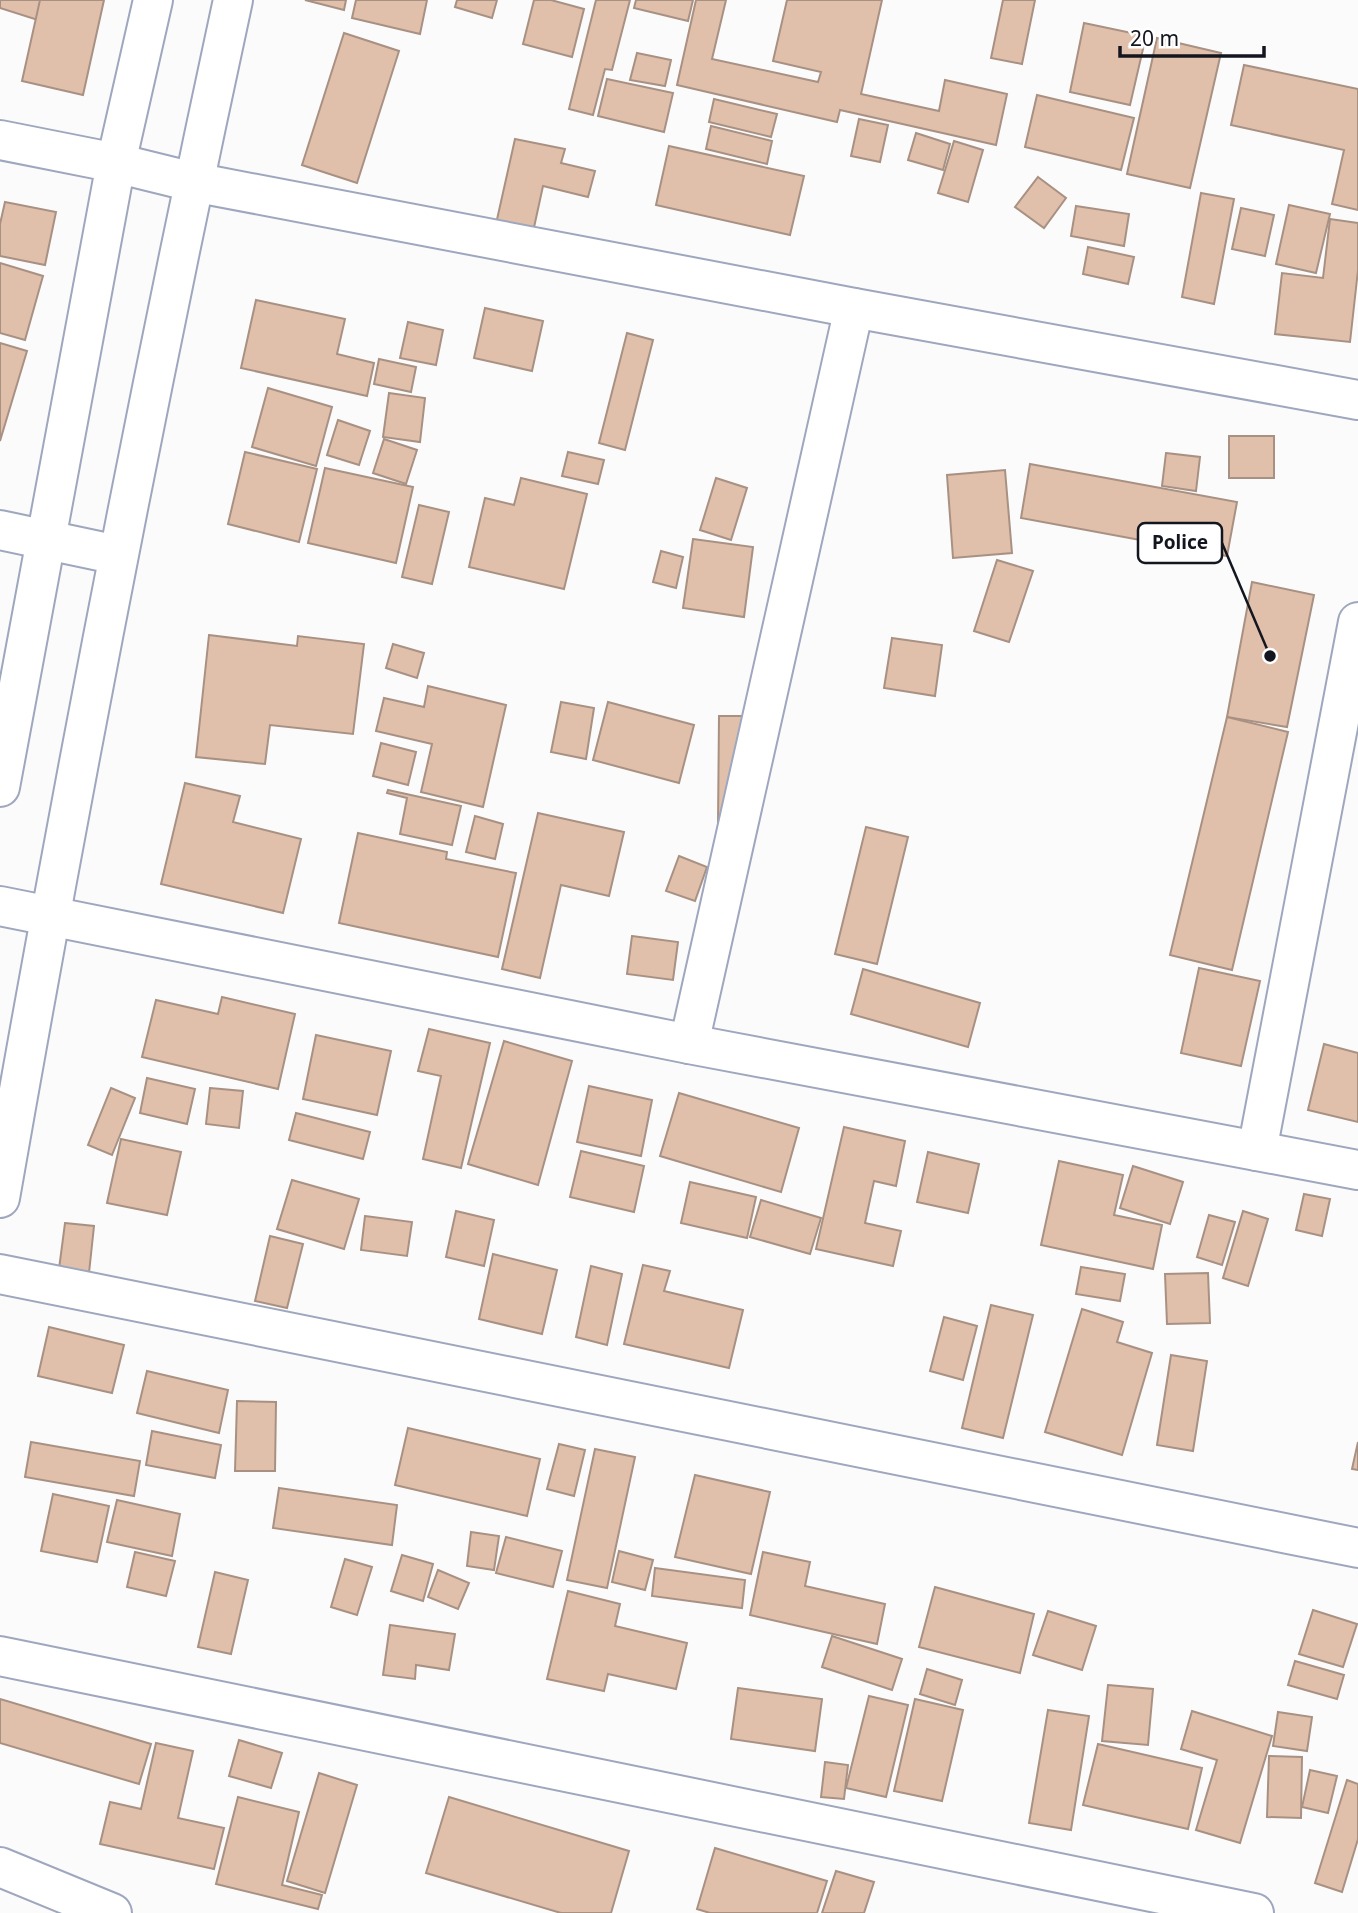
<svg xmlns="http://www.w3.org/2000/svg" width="1358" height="1913" viewBox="0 0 1358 1913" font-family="'Noto Sans',sans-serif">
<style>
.building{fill:#e1c0ab;stroke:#a89183;stroke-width:2}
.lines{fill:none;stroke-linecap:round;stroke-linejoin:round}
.minor-casing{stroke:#9ea7be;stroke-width:42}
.minor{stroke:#fff;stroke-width:38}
.leader{fill:none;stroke:#13161f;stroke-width:2.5}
.callout-dot{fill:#13161f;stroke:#fff;stroke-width:2.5}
.callout{fill:#fff;stroke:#13161f;stroke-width:2.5}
.callout-label{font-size:19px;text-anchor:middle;font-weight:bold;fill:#13161f}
</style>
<rect width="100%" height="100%" fill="#fbfbfb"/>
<g class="building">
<path d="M0,0H46L41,21L0,8Z"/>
<path d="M40,0H104L83,95L22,81Z"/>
<path d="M305,0H346L344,10Z"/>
<path d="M356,0H427L420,34L352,18Z"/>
<path d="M457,0H497L492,18L455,7Z"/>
<path d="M534,0H551L584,9L572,57L523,44Z"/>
<path d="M596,0H630L612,70L605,69L593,115L569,109Z"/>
<path d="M636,0H693L688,21L634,8Z"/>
<path d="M696,0H726L712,59L818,82L821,72L773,61L787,0H882L861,94L939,111L945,80L1007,94L996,145L840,110L837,122L677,85Z"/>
<path d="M1003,0H1035L1022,64L991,58Z"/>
<path d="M1084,23L1146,36L1130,105L1070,92Z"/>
<path d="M344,33L399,51L357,183L302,165Z"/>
<path d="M1157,38L1221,53L1190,188L1127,174Z"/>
<path d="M637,53L671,60L665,86L630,80Z"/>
<path d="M1244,65L1358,89V210L1332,204L1344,150L1231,125Z"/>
<path d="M607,79L673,93L664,132L598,116Z"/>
<path d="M1037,95L1134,118L1121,170L1025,147Z"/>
<path d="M714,99L777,114L771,137L709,122Z"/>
<path d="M859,119L888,125L880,162L851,156Z"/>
<path d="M711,126L772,141L767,164L706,149Z"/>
<path d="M916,133L950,144L943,170L908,160Z"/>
<path d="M515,139L565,149L561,163L595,171L588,197L543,186L533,232L496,224Z"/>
<path d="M954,141L983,150L968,202L938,193Z"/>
<path d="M669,146L804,176L790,235L656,205Z"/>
<path d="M1038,177L1066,198L1044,228L1015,207Z"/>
<path d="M1201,193L1234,199L1214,304L1182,297Z"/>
<path d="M5,202L56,212L45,265L0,256V224Z"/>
<path d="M1289,205L1330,214L1316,273L1276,264Z"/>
<path d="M1076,206L1129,214L1124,246L1071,236Z"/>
<path d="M1241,208L1274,215L1265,256L1232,249Z"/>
<path d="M1330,219L1358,223V270L1350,342L1275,334L1282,273L1323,278Z"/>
<path d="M1088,247L1134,257L1128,284L1083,274Z"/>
<path d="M0,263L43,276L25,340L0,333Z"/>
<path d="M256,300L345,319L337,354L374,363L367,396L241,368Z"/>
<path d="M485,308L543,321L532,371L474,358Z"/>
<path d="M408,322L443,330L436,365L400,358Z"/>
<path d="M627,333L653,340L625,450L599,443Z"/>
<path d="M0,343L27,351L0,441Z"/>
<path d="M379,359L416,367L411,392L374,384Z"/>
<path d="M268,388L332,407L316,466L252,447Z"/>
<path d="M389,393L425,398L420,442L383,437Z"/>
<path d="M338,420L370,431L359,465L327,455Z"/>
<rect x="1229" y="436" width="45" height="42"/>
<path d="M384,439L417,450L406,484L373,473Z"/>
<path d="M245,452L317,469L299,542L228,524Z"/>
<path d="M568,452L604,460L598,484L562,476Z"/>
<path d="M1166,453L1200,457L1196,491L1162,486Z"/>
<path d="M1030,464L1237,502L1227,556L1021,518Z"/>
<path d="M325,468L413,487L396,563L308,543Z"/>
<path d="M1005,470L1012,553L953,558L947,475Z"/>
<path d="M521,478L587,494L564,589L469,567L485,498L514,505Z"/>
<path d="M716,478L747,488L731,540L700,530Z"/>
<path d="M419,505L449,512L432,584L402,577Z"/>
<path d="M693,539L753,547L744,617L683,608Z"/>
<path d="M661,551L683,557L676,588L653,582Z"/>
<path d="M997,560L1033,571L1009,642L974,631Z"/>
<path d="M1252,582L1314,595L1287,727L1227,717Z"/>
<path d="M209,635L297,646L298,636L364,644L353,734L270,725L265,764L196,757Z"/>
<path d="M892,638L942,645L935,696L884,688Z"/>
<path d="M393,644L424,653L417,678L386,668Z"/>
<path d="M428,686L506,705L483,807L421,792L432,744L376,731L384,698L424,707Z"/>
<path d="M561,702L594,708L586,759L551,752Z"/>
<path d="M608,702L694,725L679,783L593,760Z"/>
<path d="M719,716H746L745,824H718Z"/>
<path d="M1227,717L1288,732L1232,970L1170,955Z"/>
<path d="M381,743L416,752L408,785L373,776Z"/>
<path d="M185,783L240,796L233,822L301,839L283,913L161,884Z"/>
<path d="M388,790L461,806L452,845L400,834L407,798L387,793Z"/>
<path d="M538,813L624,832L609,896L561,885L540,978L502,969Z"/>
<path d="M475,816L503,824L495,859L466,852Z"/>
<path d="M866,827L908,837L877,964L835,954Z"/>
<path d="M358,833L447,852L446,859L516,873L498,957L339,923Z"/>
<path d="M679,856L707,867L695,901L666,891Z"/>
<path d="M632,936L678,942L673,980L627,974Z"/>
<path d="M1199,968L1260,981L1241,1066L1181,1053Z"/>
<path d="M863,969L980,1003L968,1047L851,1014Z"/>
<path d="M222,997L295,1014L278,1089L142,1057L156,1000L218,1014Z"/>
<path d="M429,1029L490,1043L461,1168L423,1159L441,1076L418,1071Z"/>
<path d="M316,1035L391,1051L377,1115L303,1099Z"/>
<path d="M504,1041L572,1061L538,1185L468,1164Z"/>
<path d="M1324,1044L1358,1053V1122L1308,1110Z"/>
<path d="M147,1078L195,1089L187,1124L140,1113Z"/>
<path d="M589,1086L652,1100L641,1156L577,1142Z"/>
<path d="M111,1088L135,1098L112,1155L88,1145Z"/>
<path d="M210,1088L243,1091L239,1128L206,1124Z"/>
<path d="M679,1093L799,1128L781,1192L660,1156Z"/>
<path d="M296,1113L370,1132L363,1159L289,1140Z"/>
<path d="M844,1127L905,1141L896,1186L874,1181L865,1223L901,1231L893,1266L816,1249Z"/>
<path d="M121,1139L181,1152L167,1215L107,1203Z"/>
<path d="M581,1151L644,1166L634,1212L570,1197Z"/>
<path d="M928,1152L979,1164L968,1213L917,1202Z"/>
<path d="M1059,1161L1123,1175L1114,1215L1162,1225L1153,1269L1041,1245Z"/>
<path d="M1133,1166L1183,1182L1170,1224L1120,1208Z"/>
<path d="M292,1180L359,1199L344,1249L277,1229Z"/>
<path d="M690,1182L756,1197L747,1238L681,1223Z"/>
<path d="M1304,1194L1330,1199L1322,1236L1296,1230Z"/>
<path d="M761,1200L821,1218L810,1254L750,1237Z"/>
<path d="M456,1211L494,1220L484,1266L446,1257Z"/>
<path d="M1243,1211L1268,1219L1248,1286L1223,1278Z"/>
<path d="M1209,1215L1235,1222L1222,1265L1197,1257Z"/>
<path d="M365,1216L412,1222L407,1256L361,1250Z"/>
<path d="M65,1223L94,1226L89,1273L59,1269Z"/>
<path d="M270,1236L303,1244L287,1308L255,1301Z"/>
<path d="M493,1254L557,1270L542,1334L479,1319Z"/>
<path d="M643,1265L670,1271L664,1291L743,1310L729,1368L624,1344Z"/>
<path d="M591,1266L622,1274L607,1345L576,1337Z"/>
<path d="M1081,1267L1125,1274L1120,1301L1076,1294Z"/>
<path d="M1208,1273L1210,1323L1167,1324L1165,1274Z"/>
<path d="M991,1305L1033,1315L1003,1438L962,1428Z"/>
<path d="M1082,1309L1123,1322L1117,1342L1152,1353L1122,1455L1045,1432Z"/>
<path d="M944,1317L977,1326L963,1380L930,1371Z"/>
<path d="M49,1327L124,1345L112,1393L38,1376Z"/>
<path d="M1171,1355L1207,1361L1193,1451L1157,1445Z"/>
<path d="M147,1371L228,1390L219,1433L137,1413Z"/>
<path d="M237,1401L276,1402L275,1471H235Z"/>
<path d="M408,1428L540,1459L527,1516L395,1485Z"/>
<path d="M152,1431L221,1445L215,1478L146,1465Z"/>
<path d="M31,1442L140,1461L134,1496L25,1477Z"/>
<path d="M1358,1442V1470L1352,1469Z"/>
<path d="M559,1444L585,1450L574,1496L547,1489Z"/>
<path d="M595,1449L635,1457L607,1588L567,1580Z"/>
<path d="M695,1475L770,1492L751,1574L675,1557Z"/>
<path d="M279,1488L397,1505L392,1545L273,1528Z"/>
<path d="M53,1494L109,1506L97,1562L41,1551Z"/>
<path d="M117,1500L180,1514L172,1556L107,1542Z"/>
<path d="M471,1532L499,1536L494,1570L467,1566Z"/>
<path d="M506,1537L562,1551L553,1587L496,1573Z"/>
<path d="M619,1551L653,1560L645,1590L612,1582Z"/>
<path d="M135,1552L175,1561L166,1596L127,1587Z"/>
<path d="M763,1552L810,1562L805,1586L885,1604L877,1644L750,1615Z"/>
<path d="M402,1555L433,1564L423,1601L391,1591Z"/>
<path d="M345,1559L372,1567L357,1615L331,1607Z"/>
<path d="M655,1568L745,1580L742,1608L652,1596Z"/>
<path d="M438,1570L469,1583L458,1609L428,1597Z"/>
<path d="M215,1572L248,1580L231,1654L198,1647Z"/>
<path d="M935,1587L1034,1614L1020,1673L919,1647Z"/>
<path d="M568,1591L620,1604L615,1626L687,1643L676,1689L608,1674L604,1691L547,1679Z"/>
<path d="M1313,1610L1357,1624L1343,1667L1299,1654Z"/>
<path d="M1048,1611L1096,1626L1082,1670L1033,1655Z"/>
<path d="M390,1625L455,1634L449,1670L416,1665L415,1679L383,1675Z"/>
<path d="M832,1636L902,1659L892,1690L822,1667Z"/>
<path d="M1295,1661L1344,1675L1337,1699L1288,1685Z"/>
<path d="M927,1669L962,1680L955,1705L920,1694Z"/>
<path d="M1108,1685L1153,1689L1148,1745L1102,1741Z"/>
<path d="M738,1688L822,1699L815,1751L731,1739Z"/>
<path d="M869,1696L908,1705L886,1797L846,1788Z"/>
<path d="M0,1699L151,1744L139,1784L0,1743Z"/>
<path d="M915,1699L963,1710L942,1801L894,1791Z"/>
<path d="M1048,1710L1089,1716L1071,1830L1029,1823Z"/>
<path d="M1192,1711L1272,1736L1240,1843L1196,1830L1217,1760L1181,1749Z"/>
<path d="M1278,1712L1312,1717L1307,1751L1273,1746Z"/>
<path d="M239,1740L282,1753L271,1788L229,1776Z"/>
<path d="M156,1743L193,1751L178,1818L224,1828L214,1869L100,1844L110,1802L141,1809Z"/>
<path d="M1098,1744L1202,1768L1188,1829L1083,1805Z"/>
<path d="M1269,1756L1302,1757L1301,1818L1267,1817Z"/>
<path d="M825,1762L848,1765L844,1799L821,1797Z"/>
<path d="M1310,1770L1337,1776L1328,1813L1302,1807Z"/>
<path d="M319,1773L357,1785L325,1893L287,1881Z"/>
<path d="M1347,1780L1358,1784V1839L1342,1892L1315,1883Z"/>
<path d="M238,1797L299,1812L282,1885L322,1895L318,1909L216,1884Z"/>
<path d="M449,1797L629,1851L611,1913H561L426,1873Z"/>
<path d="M715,1848L827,1881L817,1913H710L697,1909Z"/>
<path d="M836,1871L874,1882L864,1913H822Z"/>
</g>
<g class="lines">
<g class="minor-casing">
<g id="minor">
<path d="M0,140L116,163L193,182L854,308L1358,400"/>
<path d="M0,530L118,555"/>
<path d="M0,787L116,163L153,0"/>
<path d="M0,906L689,1044L1358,1170"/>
<path d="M689,1044L854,308"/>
<path d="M1257,1151L1358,622"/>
<path d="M0,1198C70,797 147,398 233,0"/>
<path d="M0,1274L1358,1548"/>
<path d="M0,1656L1254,1913"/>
<path d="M0,1867L112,1913"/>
</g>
</g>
<use href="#minor" class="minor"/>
</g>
<path class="leader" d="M1270 656L1222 543"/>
<circle class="callout-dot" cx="1270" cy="656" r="7"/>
<rect class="callout" x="1138" y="523" width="84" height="40" rx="7"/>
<g class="callout-label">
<text x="1180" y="549">Police</text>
</g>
<path d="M1120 46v10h144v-10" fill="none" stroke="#13161f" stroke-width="3.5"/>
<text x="1130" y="46" font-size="21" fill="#13161f" stroke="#ffffff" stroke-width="5" paint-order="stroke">20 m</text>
</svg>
